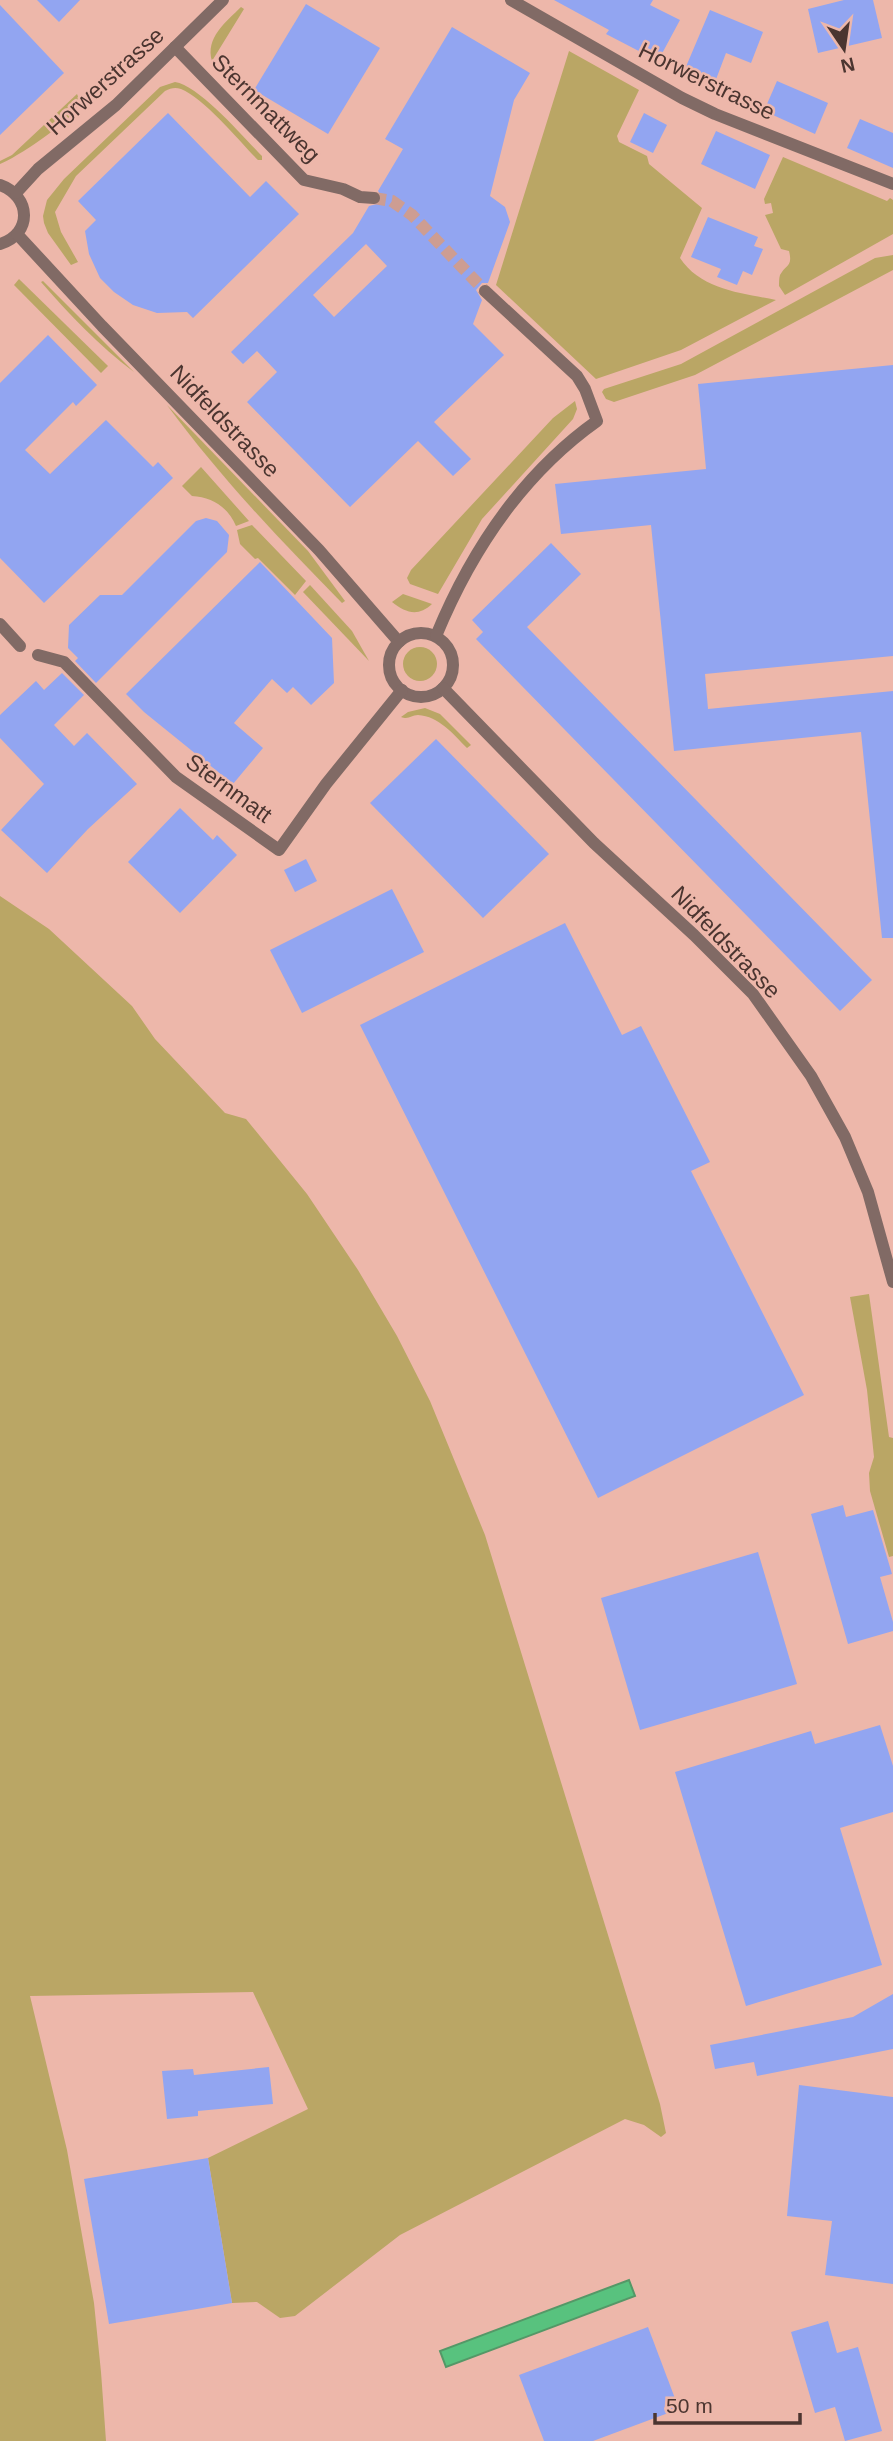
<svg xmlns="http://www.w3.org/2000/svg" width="893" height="2441" viewBox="0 0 893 2441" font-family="Helvetica,sans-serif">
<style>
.green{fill:#baa665}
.water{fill:#58c27e;stroke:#549867;stroke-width:2}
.building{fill:#92a5f1;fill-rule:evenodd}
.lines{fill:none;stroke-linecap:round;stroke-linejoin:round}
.minor-tunnel{stroke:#cd9d92;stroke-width:12;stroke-dasharray:12 6;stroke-linecap:butt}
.minor{stroke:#816a65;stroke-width:12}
.labels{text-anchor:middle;stroke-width:5;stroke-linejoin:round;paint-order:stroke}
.street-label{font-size:23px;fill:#4b3530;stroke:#edb7aa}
</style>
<rect width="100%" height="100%" fill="#edb7aa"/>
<g class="green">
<path d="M241,7L244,9L212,61C205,38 226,22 241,7Z"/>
<path d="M569,51L639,90L617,136L619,142L647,156L649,164L702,208L680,258C701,290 742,293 776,300L681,350L596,379L496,285Z"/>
<path d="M175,82C200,86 243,137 262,156V160H258C240,142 204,98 181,89C175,87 171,88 165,91L76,176L55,212L61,232L78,262L71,265L48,233L44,223L43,216L47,200L64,179L160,87Z"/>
<path d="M77,94C79,98 79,103 76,109C68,123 16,158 0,164V161L12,155Z"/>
<path d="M783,157L887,201L890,198L893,200V234L785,295L779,286C779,282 779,278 780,275C786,264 793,267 789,251L781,249L765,215L773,213L771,203L765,204L764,199Z"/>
<path d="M893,255V270L695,375L614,402L606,399L602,392L604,389L681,364L875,258Z"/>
<path d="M19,279L108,366L101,373L14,285Z"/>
<path d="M43,281L134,372C99,346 69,314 41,282Z"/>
<path d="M575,401L577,409L573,419L482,519L438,594L410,584L407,578L411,570L553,418Z"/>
<path d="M167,405L308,551L345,601L342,603C280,540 220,477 167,405Z"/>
<path d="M201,467L249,521L236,526C228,507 212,497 192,496L182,486Z"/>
<path d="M252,525L306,581L295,595L258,558L255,559L240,544L237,530Z"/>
<path d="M310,585L352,631L369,661L303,592Z"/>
<path d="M403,594L432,604C418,617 406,613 392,602Z"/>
<circle cx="420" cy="664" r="17"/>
<path d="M425,708L440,714L471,745L467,748C454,735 439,716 418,715C411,715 409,720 401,717L408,712Z"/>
<path d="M0,896L49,929L132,1006L155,1039L225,1113L246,1119L307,1194L358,1270L397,1336L430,1401L485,1535L660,2104L666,2133L661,2137L644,2125L625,2119L400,2235L295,2316L280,2318L257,2302L232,2303L208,2158L308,2109L253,1992L30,1996L67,2150L94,2303L101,2372L106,2441H0Z"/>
<path d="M869,1294L889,1437L893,1438V1556L889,1557L870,1491L869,1473L874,1457L867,1390L850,1297Z"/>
</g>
<path class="water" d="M629,2280L635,2296L446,2367L440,2351Z"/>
<g class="building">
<path d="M37,0H80L59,22Z"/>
<path d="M554,0H653L650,5L680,20L658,61L606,34L609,30Z"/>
<path d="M844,0H873L882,38L818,53L808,9Z"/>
<path d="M306,4L380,48L328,134L254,90Z"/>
<path d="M0,5L64,73L0,135Z"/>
<path d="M710,10L763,32L751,63L726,53L715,82L685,69Z"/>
<path d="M452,27L530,73L514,100L490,196L505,207L510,222L488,283H482L476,290L482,300L473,324L504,355L434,422L471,459L453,476L418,441L350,507L247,402L277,372L257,351L243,364L231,352L353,233L369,206L381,203L383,198L378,191L403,149L385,139ZM366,244L387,266L334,317L313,295Z"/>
<path d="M777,81L828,103L815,134L764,111Z"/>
<path d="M168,113L250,197L266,181L299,214L193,318L187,312L157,313L133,305L114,292L100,278L89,254L85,231L96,220L78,201Z"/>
<path d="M644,113L667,125L653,153L630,142Z"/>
<path d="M860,119L893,133V168L847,148Z"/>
<path d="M716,131L770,155L755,189L701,164Z"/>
<path d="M708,217L758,237L754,246L763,249L752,275L743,271L737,285L717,277L721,269L691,257Z"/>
<path d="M48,335L97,385L76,406L73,402L25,450L50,474L106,420L153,467L158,462L173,478L44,603L0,558V383Z"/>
<path d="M893,365V656L705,674L708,709L893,691V938H882L861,732L674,751L651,525L561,534L555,484L706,469L698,384Z"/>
<path d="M206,518L217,521L229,535L227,552L96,683L75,661L78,658L68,648L69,625L100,595H122L196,521Z"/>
<path d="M551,543L581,574L527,627L872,980L840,1011L476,639L483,632L472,620Z"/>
<path d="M260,562L332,638L334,683L311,705L293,687L287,693L272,679L234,723L263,748L233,784L144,712L126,694Z"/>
<path d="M62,673L84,695L54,725L74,746L87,733L137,784L88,829L47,873L1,830L44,784L0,738V715L36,681L44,690Z"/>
<path d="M436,739L549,854L483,918L370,803Z"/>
<path d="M180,808L213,840L217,835L237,855L180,913L128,862Z"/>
<path d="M306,859L317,881L295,892L284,870Z"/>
<path d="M392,889L424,952L302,1013L270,950Z"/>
<path d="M565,923L622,1035L641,1026L710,1162L691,1171L804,1395L598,1498L360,1025Z"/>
<path d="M843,1505L846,1517L873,1510L892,1574L880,1577L893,1622V1631L848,1644L811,1514Z"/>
<path d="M758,1552L797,1684L640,1730L601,1598Z"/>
<path d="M880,1725L893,1766V1812L840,1828L882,1965L746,2006L675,1772L811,1731L815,1744Z"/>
<path d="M893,1994V2049L757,2076L754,2062L715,2069L710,2045L853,2017Z"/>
<path d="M269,2067L273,2104L198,2111V2116L167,2119L162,2071L193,2069L194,2075Z"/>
<path d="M799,2085L893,2097V2284L825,2275L832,2221L787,2216Z"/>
<path d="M208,2158L232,2303L109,2324L84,2179Z"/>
<path d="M828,2321L837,2353L858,2347L882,2431L845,2441L835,2407L815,2413L791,2332Z"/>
<path d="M648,2327L679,2409L593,2441H544L519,2375Z"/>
</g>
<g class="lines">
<path class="minor-tunnel" d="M374,198L392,201L412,215L485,291"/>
<g class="minor">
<path d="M511,0L682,98L715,114L893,184"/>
<path d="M175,47L304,180L343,189L360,197L374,198"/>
<path d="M0,185C31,196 33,234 0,244"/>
<path d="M16,193L38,169L116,105L223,0"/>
<path d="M17,234L102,326L319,550L399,642"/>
<path d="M0,624L20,646"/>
<circle cx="421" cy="665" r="32"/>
<path d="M436,636C471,551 521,475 597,421L585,389L577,376L485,291"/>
<path d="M38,655L64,662L176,777L279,850L326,784L402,690"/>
<path d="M443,688L594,843L694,935L753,994L811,1076L845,1137L868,1192L893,1282"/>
</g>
</g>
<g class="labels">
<g class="street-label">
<text transform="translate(105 81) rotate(-42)" y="8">Horwerstrasse</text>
<text transform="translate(707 81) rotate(26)" y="8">Horwerstrasse</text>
<text transform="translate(266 108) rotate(45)" y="8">Sternmattweg</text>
<text transform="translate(225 421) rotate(46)" y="8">Nidfeldstrasse</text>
<text transform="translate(229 788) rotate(36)" y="8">Sternmatt</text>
<text transform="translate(726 942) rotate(46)" y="8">Nidfeldstrasse</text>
</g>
</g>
<g transform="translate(844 49) rotate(167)" stroke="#edb7aa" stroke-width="5" paint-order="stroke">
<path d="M0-5L12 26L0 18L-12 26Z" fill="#4b3530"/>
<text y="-10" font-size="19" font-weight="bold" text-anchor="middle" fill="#4b3530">N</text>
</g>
<path d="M655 2413v10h145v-10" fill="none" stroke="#4b3530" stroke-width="3.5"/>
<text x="666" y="2413" font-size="21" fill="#4b3530" stroke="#edb7aa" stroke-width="5" paint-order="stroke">50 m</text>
</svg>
